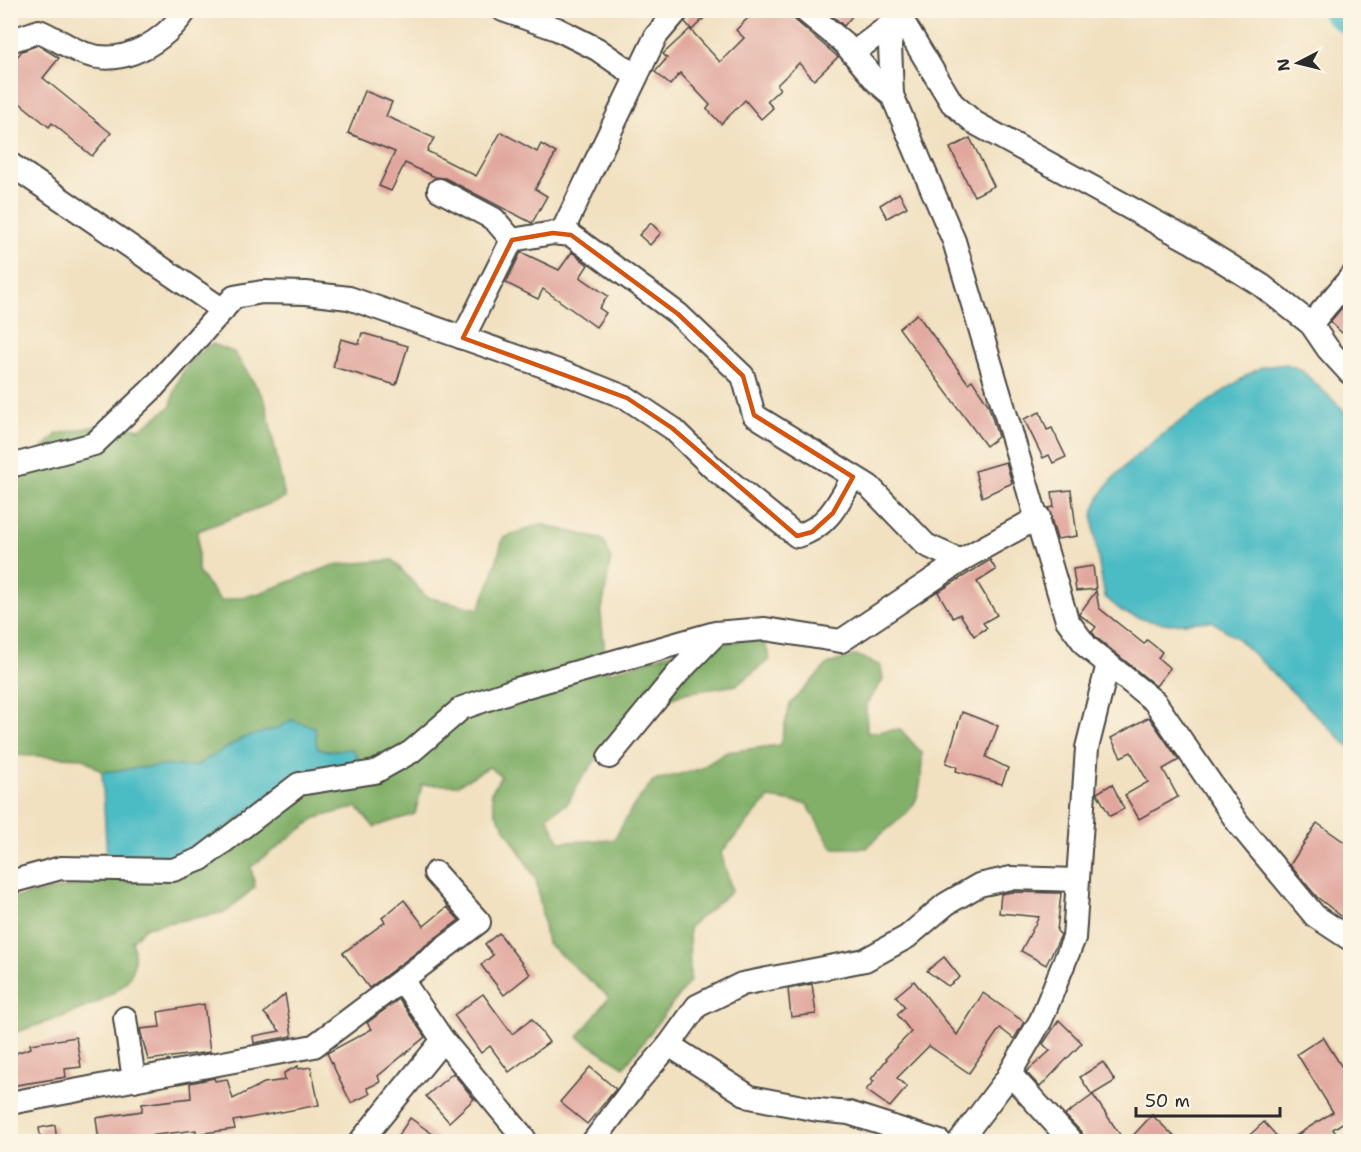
<svg xmlns="http://www.w3.org/2000/svg" width="1361" height="1152" viewBox="0 0 1361 1152" font-family="'Shantell Sans',sans-serif">
<style>
.forest{fill:#82b069;stroke:#566e4a;stroke-width:1.5}
.water{fill:#4cbbc4;stroke:#3c7378;stroke-width:1.5}
.lines{fill:none;stroke-linecap:round;stroke-linejoin:round}
.river{stroke:#4cbbc4;stroke-width:34}
.building{fill:#e1a79e}
.minor-casing{stroke:#494642;stroke-width:26}
.minor{stroke:#fff;stroke-width:22}
.marked{fill:none;stroke:#d5540f;stroke-width:4.5;stroke-linejoin:round}
</style>
<rect width="100%" height="100%" fill="#fcf5e5"/>
<filter id="ink" filterUnits="userSpaceOnUse"><feTurbulence type="fractalNoise" baseFrequency=".0167" numOctaves="2"/><feDisplacementMap in="SourceGraphic" scale="12" xChannelSelector="R" yChannelSelector="G"/><feConvolveMatrix kernelMatrix="1 2 1 2 8 2 1 2 1" color-interpolation-filters="sRGB"/></filter>
<filter id="wash" filterUnits="userSpaceOnUse"><feTurbulence type="fractalNoise" baseFrequency=".008" numOctaves="4" result="noise"/><feDisplacementMap in="SourceGraphic" scale="24" xChannelSelector="R" yChannelSelector="G"/><feGaussianBlur stdDeviation="1.35" result="paint"/><feColorMatrix in="noise" values="0 0 0 0 0 0 0 0 0 0 0 0 0 0 0 0 0 1.4 0 .05"/><feComposite in="paint" operator="in"/></filter>
<g filter="url(#wash)">
<rect width="100%" height="100%" fill="#f1e1c1"/>
<path class="forest" d="M212,344L234,352L265,400L285,498L198,531V572L221,601L260,593L334,565L393,560L426,597L479,609L491,580L503,538L540,524L603,540L611,558L601,615L607,673L668,654L762,636L770,659L737,685L685,693L642,710L600,754L580,781L568,803L547,816L560,842L614,840L632,808L653,781L700,769L727,752L780,745L790,704L828,664L856,655L881,666L883,680L866,704L867,733L900,729L922,753C922,769 922,797 910,809C897,824 880,833 867,848H832L807,804L769,798L721,853L732,891L689,927L690,981L624,1067L578,1037L609,997L547,943L536,879L495,812L491,793L501,776L489,767L458,785H422L415,814L374,827L357,807L316,818L251,867L255,887L226,912L146,927L132,941C135,952 136,961 132,972C121,1003 41,1023 11,1034V898L99,881L132,852L198,776L114,781L83,758L11,755V471L27,464L57,434L111,423L140,429L171,406C176,378 188,358 212,344Z"/>
<g class="water">
<path d="M1286,364L1301,370L1350,416V748L1239,640L1212,621L1170,624L1145,620L1123,612L1105,597C1102,579 1090,525 1094,510C1106,465 1208,403 1247,375L1263,367Z"/>
<path d="M291,720L315,727L317,748L328,751L352,749L364,767L298,775L201,847L169,859H107L102,772L159,766H196L243,738L278,728Z"/>
</g>
<g class="lines">
<path class="river" d="M1338,10L1350,19"/>
</g>
<g id="blocks">
<g class="building">
<path d="M691,10H712L692,30L685,22Z"/>
<path d="M756,10H791L795,20L838,57L814,80L799,63L777,85L780,89L767,101L773,108L761,119L745,100L721,124L707,109L710,105L680,73L670,85L655,72L667,58L663,54L690,29L720,62L744,38L736,30Z"/>
<path d="M826,10H857L844,26Z"/>
<path d="M38,45L59,58L43,78L111,133L92,156L52,123L49,127L10,95V65L22,51Z"/>
<path d="M365,91L392,102L386,116L434,138L427,151L476,176L501,132L537,152L541,144L556,153L535,189L547,196L532,223L445,178L435,177L405,163L391,191L379,186L395,152L348,133Z"/>
<path d="M970,138L994,186L974,196L950,148Z"/>
<path d="M899,193L907,207L887,218L880,205Z"/>
<path d="M651,223L661,233L650,245L639,235Z"/>
<path d="M521,252L559,270L572,252L588,265L580,277L608,296L599,308L606,313L596,327L543,289L538,299L506,283Z"/>
<path d="M1350,298V340L1330,322Z"/>
<path d="M917,314L968,383L972,380L988,404L998,437L986,446L899,328Z"/>
<path d="M362,333L408,346L396,385L333,367L341,339L359,344Z"/>
<path d="M1040,412L1047,430L1052,428L1066,457L1053,463L1049,455L1043,458L1024,419Z"/>
<path d="M1006,462L1012,483L982,497L975,471Z"/>
<path d="M1071,490L1077,536L1057,539L1048,508L1054,507L1052,492Z"/>
<path d="M990,560L996,570L977,582L997,615L983,623L987,628L974,636L960,614L953,618L938,592Z"/>
<path d="M1093,566L1096,589L1076,591L1073,569Z"/>
<path d="M1096,591L1099,608L1144,644L1147,640L1162,652L1158,658L1170,668L1156,686L1097,638L1092,632L1096,627L1079,614Z"/>
<path d="M962,712L998,726L986,757L1008,768L1002,784L956,771L957,767L946,763Z"/>
<path d="M1149,717L1179,760L1163,769L1178,797L1139,819L1125,795L1148,782L1131,752L1121,757L1111,738Z"/>
<path d="M1112,784L1124,809L1110,816L1097,793Z"/>
<path d="M1317,823L1350,846V923L1317,897L1290,865Z"/>
<path d="M1012,892L1061,893L1057,931L1061,935L1046,965L1021,951L1039,917L999,913L1001,894Z"/>
<path d="M404,900L424,926L447,907L459,920L369,988L343,953L385,922L382,918Z"/>
<path d="M499,933L530,974L504,995L481,965L493,955L485,944Z"/>
<path d="M944,957L960,977L948,986L927,971Z"/>
<path d="M914,981L957,1035L983,993L1024,1022L1014,1039L1000,1028L969,1073L929,1046L897,1078L907,1087L890,1107L866,1090L874,1081L871,1079L887,1059L886,1058L911,1032L897,1014L905,1007L896,996Z"/>
<path d="M812,984L816,1014L791,1017L788,989Z"/>
<path d="M285,994L292,1036L254,1043L253,1036L280,1031L264,1013Z"/>
<path d="M483,994L512,1034L532,1019L549,1042L509,1072L490,1046L481,1053L454,1015Z"/>
<path d="M399,999L425,1037L378,1076L380,1082L367,1088L370,1094L351,1103L327,1053L372,1029L367,1023Z"/>
<path d="M204,1004L210,1052L148,1060L140,1029L160,1027L158,1012Z"/>
<path d="M1059,1020L1082,1043L1040,1087L1026,1072L1050,1051L1043,1044Z"/>
<path d="M76,1037L81,1067L65,1069L66,1077L10,1086V1055L31,1048L30,1044Z"/>
<path d="M1323,1037L1350,1080V1118L1333,1129L1341,1142H1286L1333,1112L1297,1054Z"/>
<path d="M1103,1062L1115,1081L1092,1095L1080,1077Z"/>
<path d="M298,1066V1069L311,1067L319,1105L233,1121L235,1129L196,1134V1130L132,1138L133,1142H99L96,1118L142,1111V1104L191,1098L190,1083L214,1078L215,1081L227,1079L233,1099L264,1083L285,1080L284,1073Z"/>
<path d="M590,1067L616,1089L587,1124L560,1102Z"/>
<path d="M453,1073L474,1099L449,1122L426,1096Z"/>
<path d="M1093,1095L1125,1142H1085L1082,1133L1065,1115Z"/>
<path d="M1152,1115L1180,1142H1127Z"/>
<path d="M410,1118L444,1142H394Z"/>
<path d="M1264,1122L1282,1142H1242Z"/>
<path d="M55,1125L57,1142H41L39,1128Z"/>
</g>
</g>
</g>
<g filter="url(#ink)">
<use href="#blocks" fill-opacity="0" stroke="#494642" stroke-width="1.5"/>
<g class="lines">
<g class="minor-casing">
<g id="minor">
<path d="M503,10L557,29L597,49L636,76"/>
<path d="M804,10L844,43L877,82L892,95"/>
<path d="M896,10L890,45L892,95L954,241L1067,620L1087,647L1155,702L1238,823L1315,916L1350,939"/>
<path d="M896,10L952,103L975,123L1190,241L1261,285L1311,324L1328,349L1350,373"/>
<path d="M10,41L39,31C54,37 72,50 86,54C124,67 164,42 186,10"/>
<path d="M853,53L894,22"/>
<path d="M10,164L223,310"/>
<path d="M439,190L494,219L512,240"/>
<path d="M561,234L656,36L678,10"/>
<path d="M1311,324L1350,278"/>
<path d="M463,338L512,240L553,233L571,235L678,314L743,376L754,415L869,486L926,545L961,561"/>
<path d="M10,466L94,444L152,389L234,297L262,292L306,293L349,298L564,373L627,398L672,428L713,468L797,536C827,528 839,502 853,477"/>
<path d="M609,757L678,673L716,634"/>
<path d="M10,882L61,868L173,870L201,859L299,784L375,772L411,752L462,708L517,689L715,633L765,629L841,641L965,558L1039,517"/>
<path d="M402,980L443,1040L524,1138L521,1142"/>
<path d="M125,1018L134,1080"/>
<path d="M1010,1074L1072,1142"/>
<path d="M15,1102L314,1046L479,922L435,873"/>
<path d="M360,1142L443,1040"/>
<path d="M593,1142L639,1080L669,1045"/>
<path d="M940,1142L849,1113L818,1110L750,1097L669,1045L697,1006L742,984L865,960L907,937L946,904L979,885L1011,878L1077,880"/>
<path d="M959,1142L1006,1080L1041,1020L1074,938L1087,748L1108,664"/>
</g>
</g>
<use href="#minor" class="minor"/>
</g>
</g>
<path class="marked" d="M553,233L571,235L678,314L743,376L754,415L853,477L833,513L812,532L797,536L672,428L627,398L463,338L512,240Z"/>
<rect width="1361" height="1152" fill="none" stroke="#fcf5e5" stroke-width="36"/>
<g transform="translate(1298 63) rotate(263)" stroke="#fcf5e5" stroke-width="4.5" paint-order="stroke">
<path d="M0-4.5L10 22L0 15L-10 22Z" fill="#2b2b2b"/>
<text y="-9" font-size="16" font-weight="bold" text-anchor="middle" fill="#2b2b2b">N</text>
</g>
<path d="M1136 1107v9h144v-9" fill="none" stroke="#2b2b2b" stroke-width="3"/>
<text x="1145" y="1107" font-size="18" fill="#2b2b2b" stroke="#fcf5e5" stroke-width="4.5" paint-order="stroke">50 m</text>
</svg>
